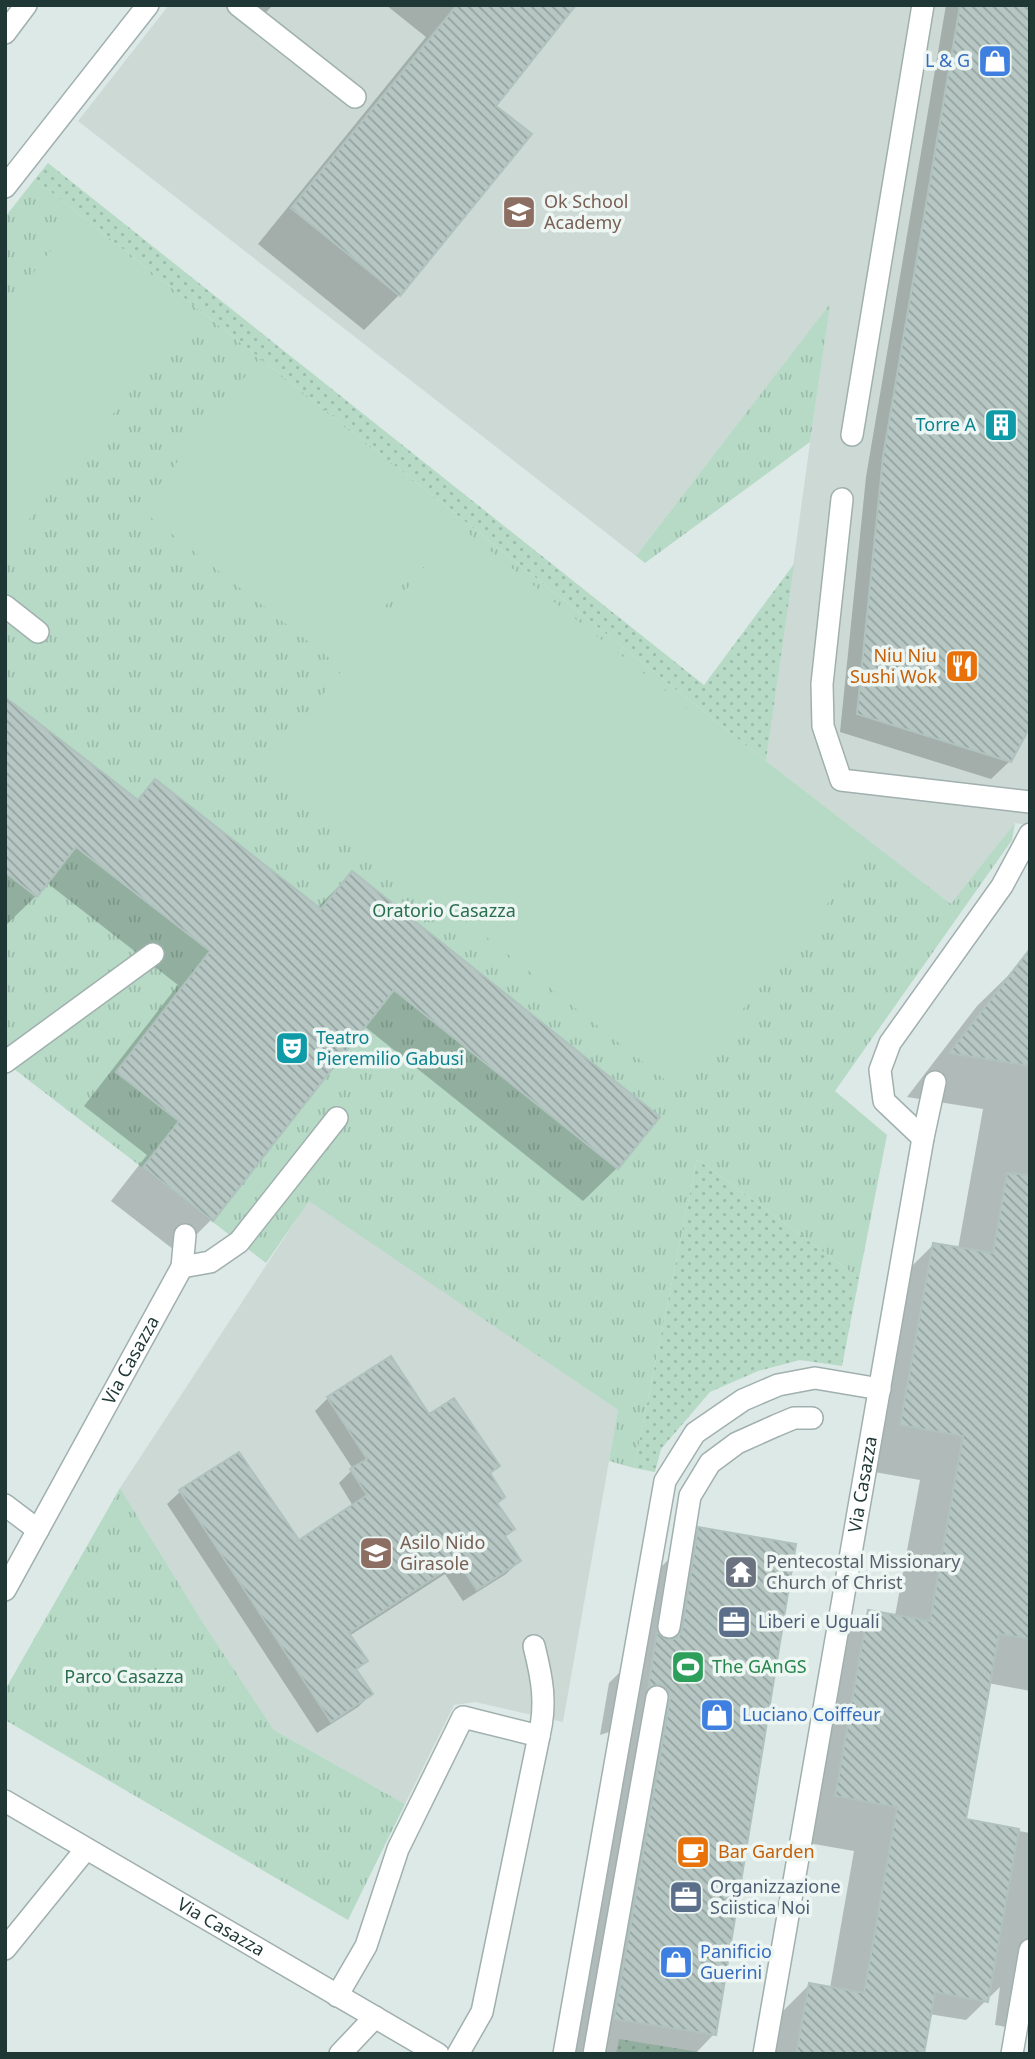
<svg xmlns="http://www.w3.org/2000/svg" width="1035" height="2059" viewBox="0 0 1035 2059" font-family="'Noto Sans',sans-serif">
<style>
.built{fill:#ccd9d5}
.grass{fill:url(#grass-tufts)}
.garden{fill:url(#garden-dots)}
.pitch{fill:#b6dac6}
.shadow{fill:#0003}
.building{fill:url(#building-back-hatch);stroke:#b0c2be;stroke-width:2}
.lines{fill:none;stroke-linecap:round;stroke-linejoin:round}
.lane-casing{stroke:#a0b0ae;stroke-width:24}
.street-casing{stroke:#a0b0ae;stroke-width:24}
.lane{stroke:#fff;stroke-width:21}
.street{stroke:#fff;stroke-width:21}
.labels{text-anchor:middle;stroke-width:7;stroke-linejoin:round;paint-order:stroke}
.shop-label{font-size:18px;fill:#366cbe;stroke:#edf6f3;text-anchor:start}
.education-label{font-size:18px;fill:#785e54;stroke:#edf6f3;text-anchor:start}
.culture-label{font-size:18px;fill:#0d838f;stroke:#edf6f3;text-anchor:end}
.food-label{font-size:18px;fill:#c56008;stroke:#edf6f3;text-anchor:end}
.park-label{font-size:18px;fill:#2a6e50;stroke:#edf6f3}
.street-label{font-size:18px;fill:#1f3836;stroke:#edf6f3}
.worship-label{font-size:18px;fill:#5b616d;stroke:#edf6f3;text-anchor:start}
.service-label{font-size:18px;fill:#4e5e75;stroke:#edf6f3;text-anchor:start}
.leisure-label{font-size:18px;fill:#27864d;stroke:#edf6f3;text-anchor:start}
</style>
<defs>
<pattern id="grass-tufts" width="24" height="20" patternUnits="userSpaceOnUse" patternTransform="scale(1.75)"><rect width="24" height="20" fill="#b6dac6"/><path d="M3 7l-1-3M5 7V3M7 7l1-3M15 17l-1-3M17 17v-4M19 17l1-3" fill="none" stroke="#9cbcab"/></pattern>
<pattern id="garden-dots" width="8" height="8" patternUnits="userSpaceOnUse" patternTransform="scale(1.75)"><rect width="8" height="8" fill="#b6dac6"/><path d="M2 2h.1M6 6h.1" fill="none" stroke="#9cbcab" stroke-width="1.8" stroke-linecap="round"/></pattern>
<pattern id="building-back-hatch" width="6" height="6" patternUnits="userSpaceOnUse" patternTransform="scale(1.75)"><rect width="6" height="6" fill="#b6c6c2"/><path d="M-1 5l2 2M0 0l6 6M5-1l2 2" fill="none" stroke="#93a29e"/></pattern>
</defs>
<rect width="100%" height="100%" fill="#dde9e6"/>
<g class="built">
<path d="M169,5H1030V825L1015,823L952,905L766,761L829,306L636,556L78,121Z"/>
<path d="M309,1200L618,1410L563,1722L475,1702L454,1705L405,1804L274,1730L200,1618L120,1488Z"/>
</g>
<g class="grass">
<path d="M35,179L766,761L951,904L1015,823L1012,840L835,1091L887,1135L859,1278L697,1159L634,1468L609,1461L618,1410L309,1201L266,1263L5,1062V873L37,897L61,866L27,840L137,801L5,697V217Z"/>
<path d="M830,304L810,442L645,563L636,556Z"/>
<path d="M120,1488L200,1618L274,1730L405,1804L348,1920L5,1720V1690Z"/>
</g>
<g class="garden">
<path d="M48,163L704,685L794,564L766,761L35,179Z"/>
<path d="M697,1159L859,1278L842,1366L800,1360L758,1371L710,1392L661,1449L655,1472L634,1468Z"/>
<path d="M619,2039L711,2054H616Z"/>
</g>
<g class="pitch">
<path d="M72,224L190,317L5,550V308Z"/>
<path d="M259,359L457,516L338,665L140,509Z"/>
<path d="M458,525L868,853L678,1090L268,763Z"/>
</g>
<g class="shadow">
<path d="M229,5H273L255,24Z"/>
<path d="M386,5H574L494,106L399,295L364,330L258,244L426,37Z"/>
<path d="M946,5H1030L1010,761L991,779L840,732L866,477Z"/>
<path d="M5,699L136,801L155,781L317,908L352,873L657,1117L617,1168L583,1201L364,1026L211,1220L178,1253L111,1201L147,1155L84,1106L178,985L46,882L36,896L5,926Z"/>
<path d="M1022,962L1030,963V1691L988,1683L963,1821L1030,1833V2031L995,2025L1000,1987L966,2020L929,2014L922,2054H761L765,2029L809,1985L830,1988L854,1851L791,1840L824,1656L868,1612L895,1616L920,1480L857,1469L889,1289L933,1245L958,1249L983,1109L907,1097L977,1006Z"/>
<path d="M328,1398L429,1416L498,1466L489,1475L496,1504L513,1529L504,1538L519,1561L506,1574L463,1601L445,1574L349,1636L366,1661L355,1672L371,1694L358,1707L317,1733L167,1504L180,1492L239,1454L298,1542L353,1506L339,1483L353,1469L315,1411Z"/>
<path d="M699,1529L714,2034L695,2054H569L616,1735L609,1732L600,1735L609,1683L638,1654L650,1578Z"/>
</g>
<g class="building">
<path d="M457,5H576L496,106L532,134L400,296L291,208Z"/>
<path d="M960,5H1030V727L1011,762L857,714L883,457Z"/>
<path d="M5,697L138,800L155,779L321,909L352,871L660,1117L618,1169L394,990L213,1221L143,1167L179,1121L116,1072L210,951L76,847L37,897L5,872Z"/>
<path d="M1030,949V1066L949,1053Z"/>
<path d="M1007,1173L1030,1175V1639L999,1634L966,1819L1019,1829L988,2002L935,1992L924,2054H796L809,1983L864,1993L897,1807L835,1796L868,1610L930,1621L963,1436L900,1425L933,1243L993,1253Z"/>
<path d="M391,1356L429,1414L454,1398L500,1466L490,1473L505,1497L497,1503L515,1529L505,1536L521,1561L477,1590L458,1562L349,1633L368,1661L356,1669L373,1694L331,1722L179,1490L239,1452L299,1540L367,1495L350,1469L367,1459L327,1397Z"/>
<path d="M698,1527L796,1544L716,2035L614,2019L670,1699L669,1692L665,1687L659,1684L648,1688L657,1632L666,1640L673,1639L679,1636L682,1630Z"/>
</g>
<g class="lines">
<g class="lane-casing">
<g id="lane">
<path d="M238,5L355,97"/>
<path d="M852,435L923,5"/>
<path d="M842,499L822,684L823,726L841,780L1030,802"/>
<path d="M5,606L38,632"/>
<path d="M5,1062L153,954"/>
<path d="M182,1267L210,1262L239,1242L337,1118"/>
<path d="M5,1505L38,1530"/>
<path d="M669,1627L690,1496L710,1463L737,1443L775,1426L794,1418H812"/>
<path d="M534,1646C542,1678 547,1703 539,1736"/>
<path d="M337,1996L366,1946L398,1849L463,1717L539,1736L482,2012L458,2054"/>
<path d="M340,2054L375,2017"/>
<path d="M564,2054L665,1481L695,1433L743,1400L778,1385L815,1378L880,1389"/>
<path d="M594,2054L657,1697"/>
<path d="M1012,2054L1030,1950"/>
</g>
</g>
<g class="street-casing">
<g id="street">
<path d="M5,33L26,5"/>
<path d="M5,187L148,5"/>
<path d="M923,1138L884,1101L880,1070L890,1043L1002,886L1030,834"/>
<path id="s1" d="M5,1590L182,1267L185,1235"/>
<path id="s2" d="M5,1801L438,2054"/>
<path d="M5,1949L86,1849"/>
<path id="s3" d="M764,2054L923,1138L935,1082"/>
</g>
</g>
<use href="#lane" class="lane"/>
<use href="#street" class="street"/>
</g>
<defs>
<g id="shop-square" transform="scale(1.75)"><rect x="-9" y="-9" width="18" height="18" rx="4" fill="#3f7fe0" stroke="#edf6f3"/><path d="M-5-2.5h2.3a2.7 3.5 0 0 1 5.4 0H5L5.5 6h-11ZM-1.5-2.5h3a1.5 2.3 0 0 0-3 0Z" fill="#fff"/></g>
<g id="school-square" transform="scale(1.75)"><rect x="-9" y="-9" width="18" height="18" rx="4" fill="#8d6e63" stroke="#edf6f3"/><path d="M0-5L7-2L0 1L-7-2ZM-4 1L0 2.5L4 1V4Q0 6-4 4Z" fill="#fff"/></g>
<g id="building-square" transform="scale(1.75)"><rect x="-9" y="-9" width="18" height="18" rx="4" fill="#0f9aa8" stroke="#edf6f3"/><path d="M-4-6H4V6H1V3H-1V6H-4ZM-2.5-4.3h1.7v1.8h-1.7ZM.8-4.3h1.7v1.8H.8ZM-2.5-1h1.7V.8h-1.7ZM.8-1h1.7V.8H.8Z" fill="#fff"/></g>
<g id="restaurant-square" transform="scale(1.75)"><rect x="-9" y="-9" width="18" height="18" rx="4" fill="#e8710a" stroke="#edf6f3"/><path d="M-5-6h1v4h1v-4h1v4h1v-4h1v5L-1.5 .5V6h-2V.5L-5-1ZM5-6V6H3V1.5H1.5Q1.5-4 5-6Z" fill="#fff"/></g>
<g id="theatre-square" transform="scale(1.75)"><rect x="-9" y="-9" width="18" height="18" rx="4" fill="#0f9aa8" stroke="#edf6f3"/><path d="M-5-5.5Q0-4 5-5.5V0Q5 5 0 6Q-5 5-5 0ZM-3.3-2.5H-1v1.5H-3.3ZM1-2.5H3.3v1.5H1ZM-2.8 1Q0 5.5 2.8 1Z" fill="#fff"/></g>
<g id="temple-square" transform="scale(1.75)"><rect x="-9" y="-9" width="18" height="18" rx="4" fill="#6b7280" stroke="#edf6f3"/><path d="M0-6L5-2H3V0L6.5 2.5H4V6H1.5V3h-3V6H-4V2.5H-6.5L-3 0V-2H-5Z" fill="#fff"/></g>
<g id="office-square" transform="scale(1.75)"><rect x="-9" y="-9" width="18" height="18" rx="4" fill="#5c6f8a" stroke="#edf6f3"/><path d="M-6-3h4V-5.5h4V-3h4V5H-6ZM-1-4.5V-3h2v-1.5ZM-6 0V1H6V0Z" fill="#fff"/></g>
<g id="stadium-square" transform="scale(1.75)"><rect x="-9" y="-9" width="18" height="18" rx="4" fill="#2e9e5b" stroke="#edf6f3"/><path d="M0-5a6.5 5 0 1 0 0 10a6.5 5 0 1 0 0-10ZM-3.5-1.8h7v3.6h-7Z" fill="#fff"/></g>
<g id="cafe-square" transform="scale(1.75)"><rect x="-9" y="-9" width="18" height="18" rx="4" fill="#e8710a" stroke="#edf6f3"/><path d="M-5.5-4.5H6V0H3Q3 3.5 0 3.5H-2.5Q-5.5 3.5-5.5 0ZM3-3.2v2h1.7v-2ZM-6 4.5H4V6H-6Z" fill="#fff"/></g>
</defs>
<g fill-rule="evenodd">
<use href="#shop-square" x="995" y="61"/>
<use href="#school-square" x="519" y="212"/>
<use href="#building-square" x="1001" y="425"/>
<use href="#restaurant-square" x="962" y="666"/>
<use href="#theatre-square" x="292" y="1048"/>
<use href="#school-square" x="376" y="1553"/>
<use href="#temple-square" x="741" y="1572"/>
<use href="#office-square" x="734" y="1622"/>
<use href="#stadium-square" x="688" y="1667"/>
<use href="#shop-square" x="717" y="1715"/>
<use href="#cafe-square" x="693" y="1852"/>
<use href="#office-square" x="686" y="1897"/>
<use href="#shop-square" x="676" y="1962"/>
</g>
<g class="labels">
<g class="shop-label">
<text x="970" y="67" text-anchor="end">L &amp; G</text>
<text x="742" y="1721">Luciano Coiffeur</text>
<text x="700" y="1958">Panificio<tspan x="700" dy="21">Guerini</tspan></text>
</g>
<g class="education-label">
<text x="544" y="208">Ok School<tspan x="544" dy="21">Academy</tspan></text>
<text x="400" y="1549">Asilo Nido<tspan x="400" dy="21">Girasole</tspan></text>
</g>
<g class="culture-label">
<text x="976" y="431">Torre A</text>
<text x="316" y="1044" text-anchor="start">Teatro<tspan x="316" dy="21">Pieremilio Gabusi</tspan></text>
</g>
<g class="food-label">
<text x="937" y="662">Niu Niu<tspan x="937" dy="21">Sushi Wok</tspan></text>
<text x="718" y="1858" text-anchor="start">Bar Garden</text>
</g>
<g class="park-label">
<text x="444" y="917">Oratorio Casazza</text>
<text x="124" y="1683">Parco Casazza</text>
</g>
<g class="street-label">
<text dy="6" stroke="none"><textPath href="#s1" startOffset="262">Via Casazza</textPath></text>
<text dy="6" stroke="none"><textPath href="#s3" startOffset="578">Via Casazza</textPath></text>
<text dy="6" stroke="none"><textPath href="#s2" startOffset="250">Via Casazza</textPath></text>
</g>
<g class="worship-label">
<text x="766" y="1568">Pentecostal Missionary<tspan x="766" dy="21">Church of Christ</tspan></text>
</g>
<g class="service-label">
<text x="758" y="1628">Liberi e Uguali</text>
<text x="710" y="1893">Organizzazione<tspan x="710" dy="21">Sciistica Noi</tspan></text>
</g>
<g class="leisure-label">
<text x="712" y="1673">The GAnGS</text>
</g>
</g>
<rect width="1035" height="2059" fill="none" stroke="#1f3836" stroke-width="14"/>
</svg>
